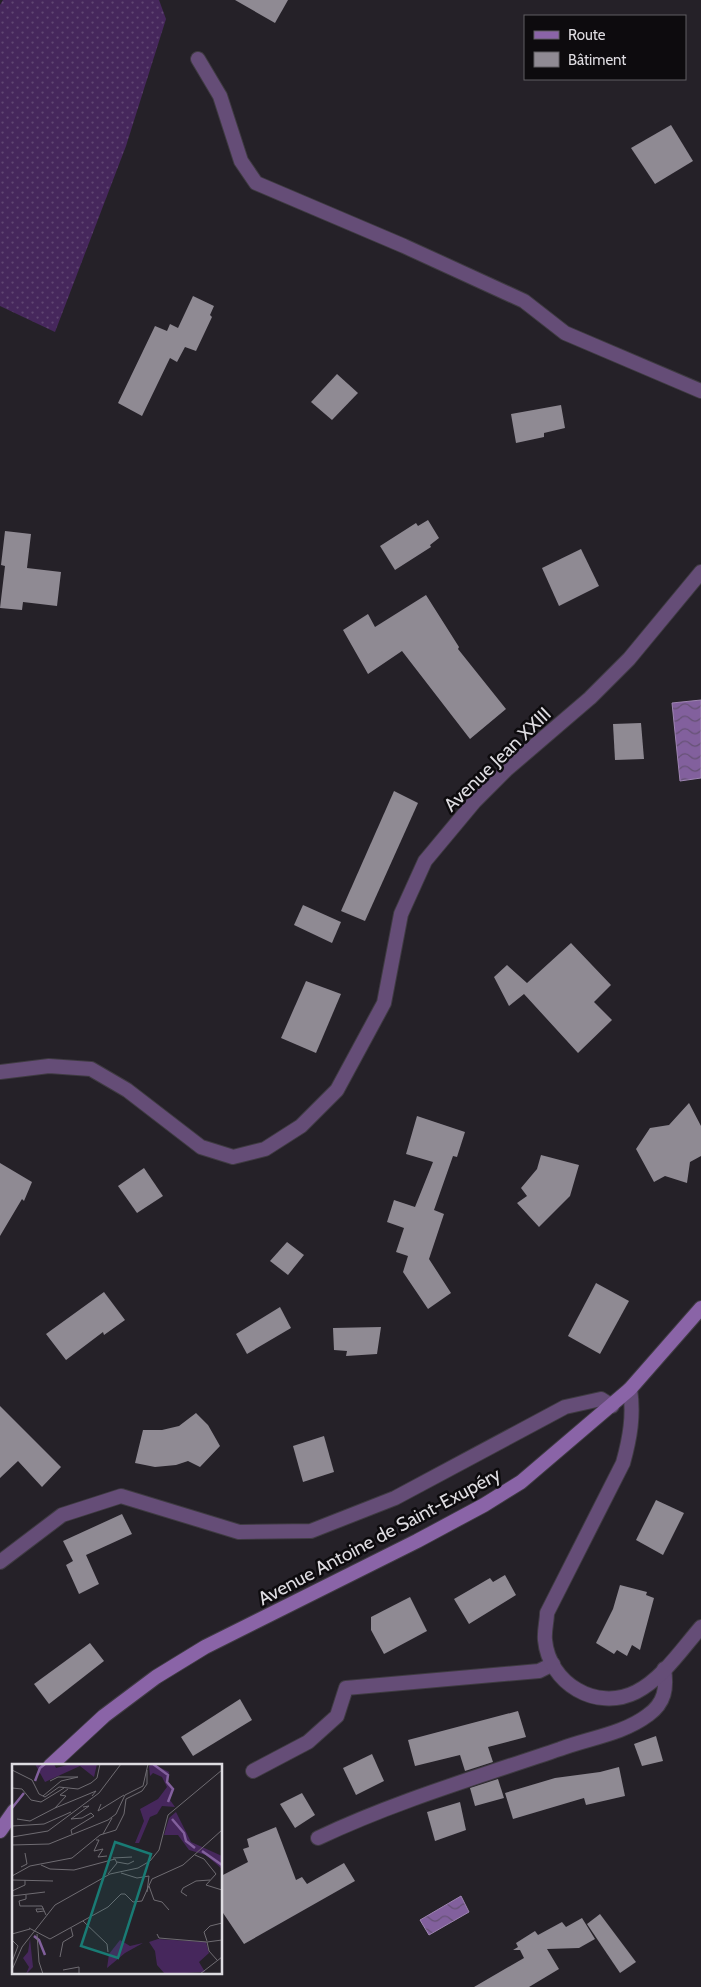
<svg xmlns="http://www.w3.org/2000/svg" width="701" height="1987" viewBox="0 0 701 1987" font-family="Cabin,sans-serif">
<style>
.grass{fill:url(#grass-dots)}
.water{fill:url(#water-waves);stroke:#9e85b1}
.building{fill:#8f8a93}
.lines{fill:none;stroke-linecap:round;stroke-linejoin:round}
.minor-casing{stroke:#3f3b42;stroke-width:16}
.tertiary-casing{stroke:#3f3b42;stroke-width:16}
.secondary-casing{stroke:#3f3b42;stroke-width:16}
.minor{stroke:#654d77;stroke-width:14}
.tertiary{stroke:#654d77;stroke-width:14}
.secondary{stroke:#8a64a7;stroke-width:14}
.labels{text-anchor:middle;stroke-width:5;stroke-linejoin:round;paint-order:stroke}
.street-label{font-size:19px;fill:#dedce1;stroke:#0d0b0e}
.inset-river{fill:none;stroke:#82609d;stroke-width:2.5}
.inset-road{fill:none;stroke:#6f6c72;stroke-width:1}
.view{fill:#197b74;fill-opacity:0.15;stroke:#197b74;stroke-width:2.5}
.inset-edge{fill:none;stroke:#dedce1;stroke-width:2.5}
</style>
<defs>
<pattern id="grass-dots" width="8" height="8" patternUnits="userSpaceOnUse" patternTransform="scale(1.25)"><rect width="8" height="8" fill="#46275c"/><path d="M2 2h.1M6 6h.1" fill="none" stroke="#604673" stroke-width="1.8" stroke-linecap="round"/></pattern>
<pattern id="water-waves" width="16" height="10" patternUnits="userSpaceOnUse" patternTransform="scale(1.25)"><rect width="16" height="10" fill="#82609d"/><path d="M0 5q4-4 8 0t8 0" fill="none" stroke="#665275"/></pattern>
</defs>
<rect width="100%" height="100%" fill="#252128"/>
<path class="grass" d="M3,0H159L166,19L126,146L55,332L0,306V5Z"/>
<g class="water">
<path d="M701,700V778L680,781L672,703Z"/>
<path d="M461,1896L469,1912L429,1935L420,1920Z"/>
</g>
<g class="building">
<path d="M235,0H288L275,23Z"/>
<path d="M671,125L693,161L655,184L631,148Z"/>
<path d="M193,296L214,306L210,315L212,317L196,351L185,347L177,362L170,358L142,416L118,403L155,326L167,331L170,324L178,328Z"/>
<path d="M337,374L358,393L332,420L311,402Z"/>
<path d="M561,405L565,428L544,433V437L516,443L511,414Z"/>
<path d="M428,520L439,538L430,545L431,547L395,570L380,546L416,523L418,526Z"/>
<path d="M5,531L31,534L27,568L61,572L57,606L23,602L22,610L0,608L5,566L1,565Z"/>
<path d="M581,549L599,586L559,606L542,568Z"/>
<path d="M426,595L459,647L458,649L506,709L470,739L402,651L368,674L343,630L368,614L375,627Z"/>
<path d="M641,723L644,759L615,760L613,724Z"/>
<path d="M394,791L418,803L365,921L341,911Z"/>
<path d="M303,905L341,922L332,943L294,925Z"/>
<path d="M571,943L611,985L594,1002L612,1020L578,1053L524,994L509,1006L494,977L507,965L527,983Z"/>
<path d="M306,981L341,994L316,1053L281,1038Z"/>
<path d="M689,1103L701,1126V1156L690,1162L687,1183L665,1176L654,1182L636,1149L650,1128L669,1125Z"/>
<path d="M417,1116L465,1132L457,1157L453,1156L434,1210L444,1214L429,1259L451,1293L428,1309L403,1272L408,1256L396,1252L404,1228L387,1222L394,1200L415,1207L433,1162L406,1154Z"/>
<path d="M541,1155L579,1165L570,1196L539,1227L517,1203L527,1196L521,1188L537,1169Z"/>
<path d="M0,1163L32,1182L24,1201L22,1199L0,1236Z"/>
<path d="M144,1168L163,1196L137,1213L118,1186Z"/>
<path d="M287,1242L304,1255L288,1275L270,1261Z"/>
<path d="M596,1283L629,1301L600,1354L568,1336Z"/>
<path d="M104,1292L125,1320L104,1335L103,1332L66,1360L46,1334Z"/>
<path d="M280,1307L291,1328L247,1354L236,1334Z"/>
<path d="M381,1327L377,1354L346,1356L347,1351L334,1350L333,1328Z"/>
<path d="M0,1406L61,1467L42,1487L18,1461L0,1478Z"/>
<path d="M196,1413L208,1425L220,1446L200,1467L188,1461L176,1465L155,1467L135,1463L143,1430H162L179,1426Z"/>
<path d="M324,1436L334,1472L303,1482L293,1446Z"/>
<path d="M656,1500L684,1513L663,1555L636,1540Z"/>
<path d="M122,1514L132,1534L86,1555L99,1584L79,1594L66,1565L73,1561L63,1541Z"/>
<path d="M505,1575L516,1595L469,1624L454,1599L490,1578L493,1582Z"/>
<path d="M620,1585L647,1592L646,1595L654,1598L640,1650L632,1645L627,1656L617,1650L614,1654L596,1643L613,1609Z"/>
<path d="M410,1597L427,1631L384,1654L371,1630V1617Z"/>
<path d="M90,1643L104,1661L49,1704L34,1684Z"/>
<path d="M240,1699L252,1720L193,1756L181,1737Z"/>
<path d="M518,1711L526,1737L488,1747L493,1762L465,1771L460,1755L415,1766L408,1740Z"/>
<path d="M656,1736L663,1761L642,1766L634,1744Z"/>
<path d="M372,1754L384,1781L356,1795L343,1768Z"/>
<path d="M619,1767L625,1796L586,1805L584,1798L513,1819L505,1793L555,1778L600,1772Z"/>
<path d="M498,1779L504,1798L475,1806L470,1788Z"/>
<path d="M302,1793L315,1815L295,1828L280,1804Z"/>
<path d="M460,1802L466,1830L435,1841L427,1812Z"/>
<path d="M276,1827L296,1880L302,1877L307,1884L344,1863L355,1881L244,1944L221,1910V1876L248,1862L243,1849L249,1847L247,1839Z"/>
<path d="M600,1914L636,1962L620,1973L587,1924Z"/>
<path d="M582,1918L595,1939L579,1948L547,1949L559,1969L529,1987H474L524,1958L520,1950H513L518,1947L516,1943L535,1931L538,1935L562,1922L566,1927Z"/>
</g>
<g class="lines">
<g class="minor-casing">
<g id="minor">
<path d="M198,59L220,96L241,161L256,183L404,246L524,301L565,333L701,391"/>
<path d="M0,1072L49,1066L91,1069L127,1090L201,1147L233,1157L265,1149L301,1126L337,1090L384,1003L401,914L425,861L475,801L506,770L590,698L629,659L701,572"/>
<path d="M0,1562L62,1515L121,1496L239,1532L311,1531L395,1498L565,1407L601,1399L612,1406"/>
<path d="M253,1771L308,1742L337,1716L346,1688L539,1671L553,1664"/>
<path d="M318,1838C396,1801 478,1777 560,1749C589,1738 623,1734 648,1715C665,1703 667,1688 664,1669"/>
</g>
</g>
<g class="tertiary-casing">
<path id="tertiary" d="M630,1389C634,1415 630,1438 623,1463L547,1613C547,1621 544,1631 545,1640C549,1683 596,1712 636,1692C662,1679 682,1649 701,1627"/>
</g>
<g class="secondary-casing">
<g id="secondary">
<path d="M50,1766L104,1716L156,1677L205,1647L417,1541L484,1505L521,1482L630,1389L701,1308"/>
<path d="M0,1831L14,1811"/>
</g>
</g>
<use href="#minor" class="minor"/>
<use href="#tertiary" class="tertiary"/>
<use href="#secondary" class="secondary"/>
</g>
<g class="labels">
<g class="street-label">
<text transform="translate(497 759) rotate(-44)" y="7">Avenue Jean XXIII</text>
<text transform="translate(379 1536) rotate(-28)" y="7">Avenue Antoine de Saint-Exupéry</text>
</g>
</g>
<g transform="translate(12 1764)">
<rect width="210" height="210" fill="#252128"/>
<path d="M146,175L194,178L197,189L187,198L193,208L153,210L145,201L143,187L137,178ZM108,176L118,182L131,179L113,189L95,204L97,190Z" fill="#46275c"/>
<path d="M23,0H42L44,4L59,0H85L82,13L68,2L33,18ZM141,0L157,8L155,19L160,25L158,36L163,43L150,42L145,50L138,53L127,79H123L132,57L128,45L146,35L155,23L150,13L141,9L138,12L137,2ZM164,48L179,78L210,92V105L194,91L177,86L166,71H152L157,54ZM18,175L21,203L14,210L17,203L11,194L16,188Z" fill="#46275c"/>
<path class="inset-river" d="M141,0L156,11L155,18L161,25L156,38M23,17L28,4L33,0M0,44L12,29M160,55L172,69L174,77L183,84M190,87L210,101M22,172L27,176L33,191"/>
<path class="inset-road" d="M0,6L20,16L27,30L33,33L47,23L66,25L79,19L85,14L88,0M0,24L10,25L19,36L29,38L52,24M56,25L48,31L54,32L43,44L84,27L80,32M31,32L49,17L66,13H46L38,17M89,40L86,47L112,31M5,55L18,57L43,44M0,62L32,60L59,48M60,70L59,66L82,52L79,49L70,54L59,55L77,42L71,43M91,70L100,54M0,73L36,67L87,29L109,0M84,76H87L82,87L91,85L86,93L95,92M0,81L37,80L96,56L104,50L113,31L131,22L136,0M183,91L192,95L204,110L194,121L210,126M101,94L120,93M105,98L116,100L122,97M29,101L38,105L62,106L103,95L105,99L96,110M9,103L15,100L13,89M109,109L125,114L137,112L135,128M0,112L18,102L60,94L88,71L104,66L112,50L114,35L130,27L135,20V6M0,116L41,117M137,122L142,136L150,138L157,146M0,127L13,121V116M14,131V135L7,137L8,142H30L34,151M0,132L33,128M175,132L169,128L171,124L184,117L198,116M32,147L25,148L24,145H32M71,157L95,180L96,188M17,164L38,175L96,143L109,130H113L121,138L130,137L140,115L171,101L210,66M0,170L18,165M25,170L27,198L31,210M145,170L147,174L195,178M0,176L6,182L0,198M195,177L192,168L198,162L210,159M48,193L51,178L61,172L59,164M205,196L197,187L195,178L210,176M0,206L10,183L43,141L98,110L126,104L138,97L147,86L156,51L210,6M51,206L67,203V210M188,210L210,193"/>
<path class="view" d="M103,78L139,90L106,194L69,182Z"/>
<rect width="210" height="210" class="inset-edge"/>
</g>
<rect x="524" y="15" width="162" height="65" fill="#0d0b0e" stroke="#615f62"/>
<rect x="534" y="31" width="25" height="8" fill="#8a64a7" stroke="#615f62"/>
<text x="568" y="40" font-size="15" fill="#dedce1">Route</text>
<rect x="534" y="52" width="25" height="15" fill="#8f8a93" stroke="#615f62"/>
<text x="568" y="65" font-size="15" fill="#dedce1">Bâtiment</text>
</svg>
